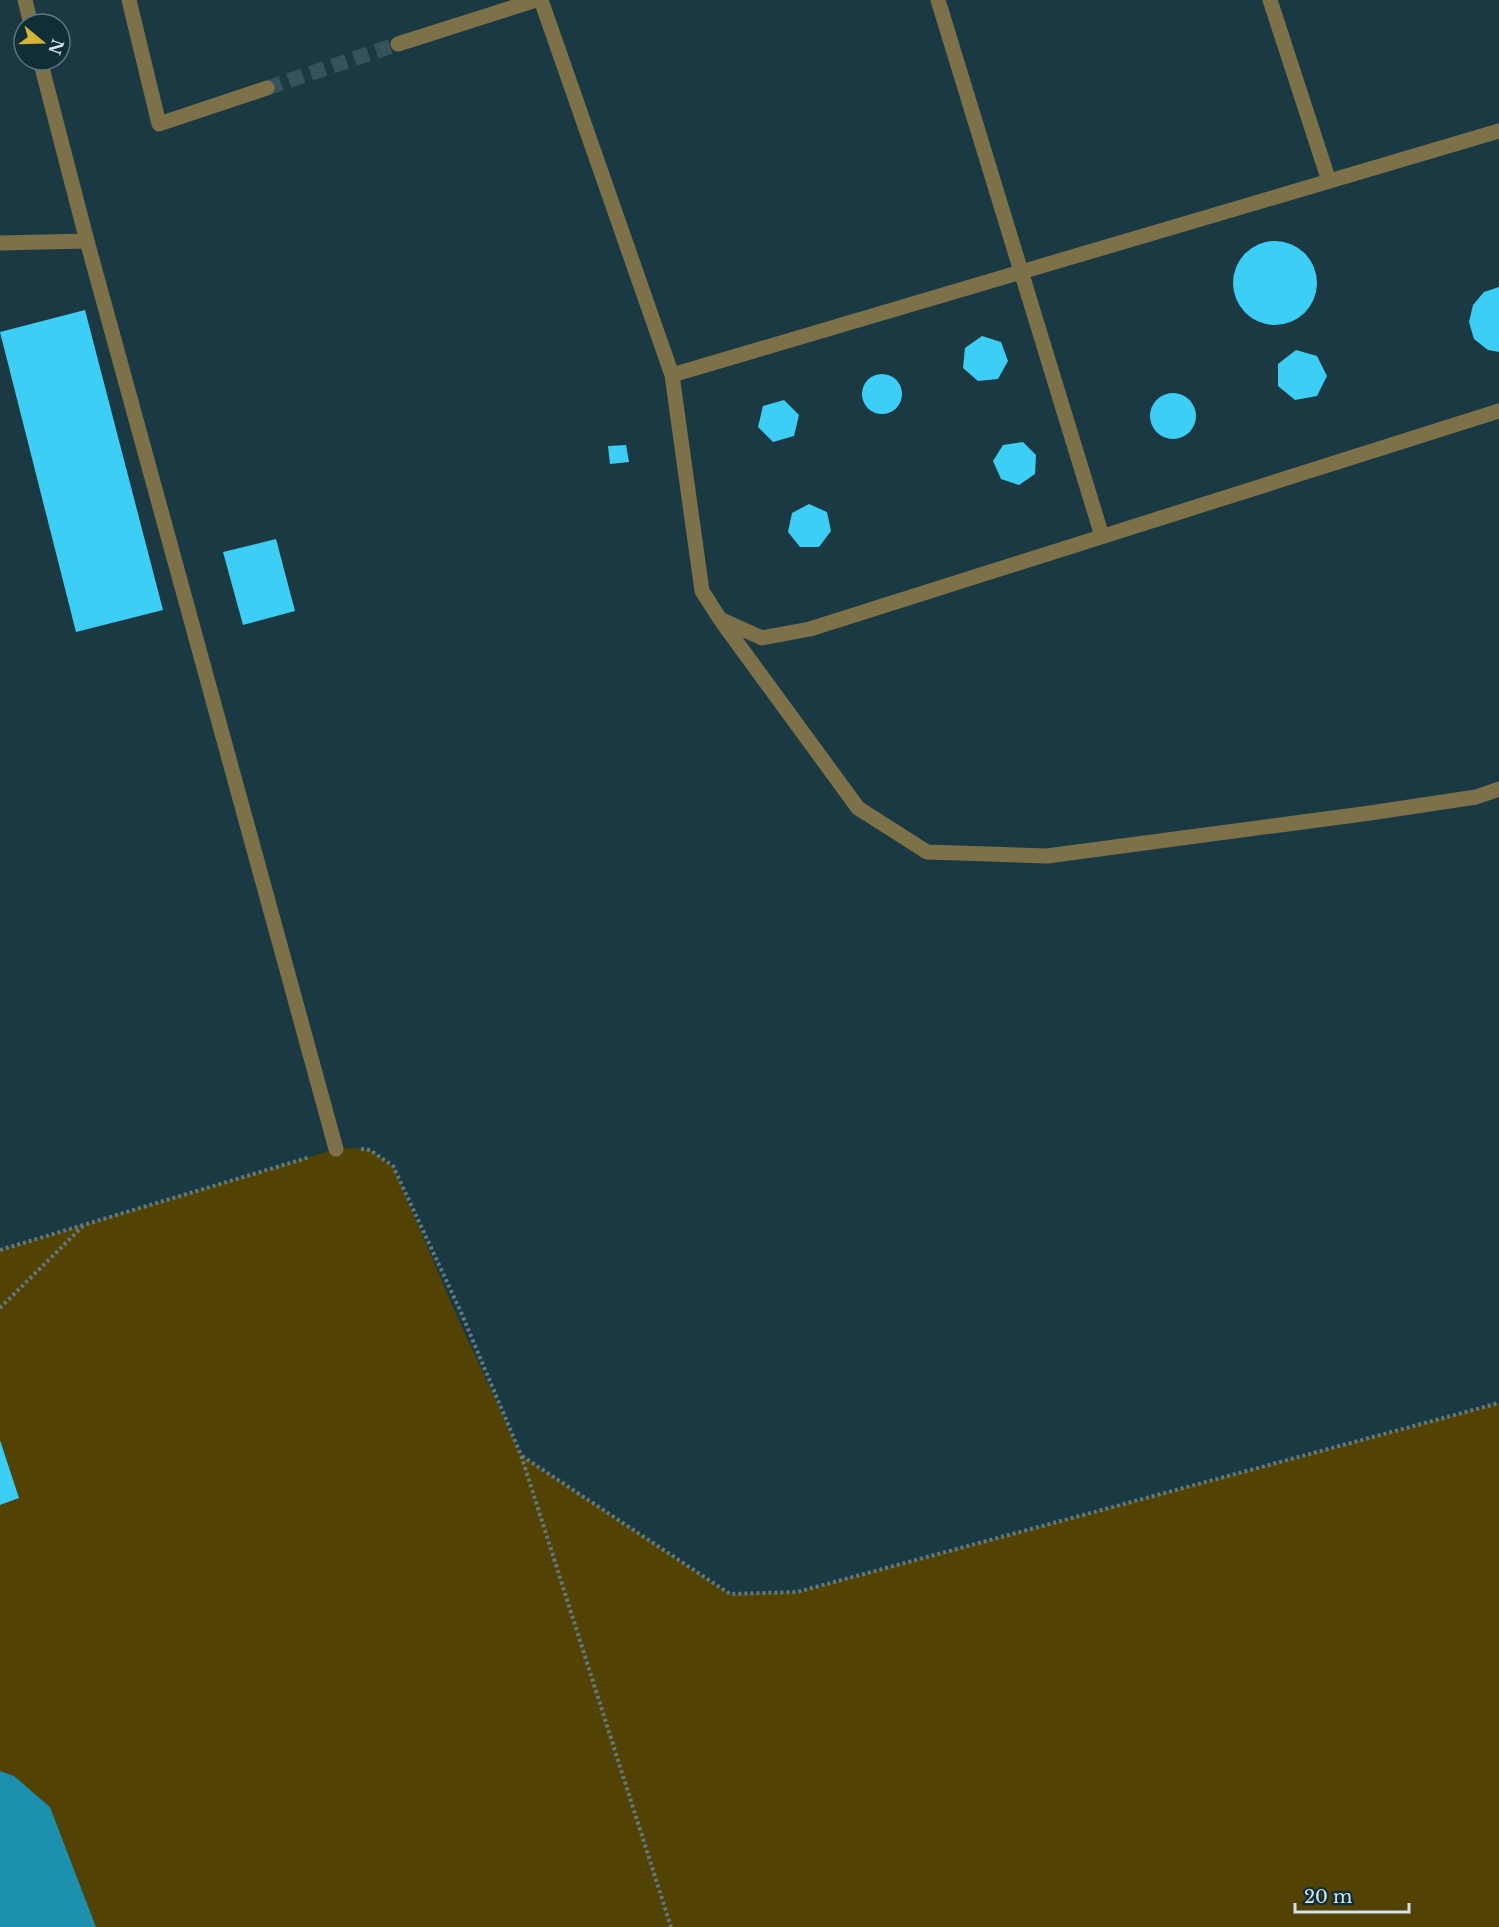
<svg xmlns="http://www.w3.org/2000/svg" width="1499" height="1927" viewBox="0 0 1499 1927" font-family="'Libre Baskerville',serif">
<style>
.green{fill:#524304}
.water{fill:#1c90ad}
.building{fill:#3ccef5}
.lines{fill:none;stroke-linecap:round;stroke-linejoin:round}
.minor-tunnel{stroke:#36525b;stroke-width:15;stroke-dasharray:15 8;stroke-linecap:butt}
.path{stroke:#607981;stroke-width:4;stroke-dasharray:3 3;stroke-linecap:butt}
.minor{stroke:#7c7149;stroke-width:15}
</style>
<rect width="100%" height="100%" fill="#1b3942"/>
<path class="green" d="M355,1148L370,1150L393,1166L455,1312L521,1455L730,1594L797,1592L1499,1403V1927H96L50,1807L14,1776L0,1771V1505L19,1498L0,1439V1250L336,1149Z"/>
<path class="water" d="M0,1771L14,1776L50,1807L96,1927H0Z"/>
<g class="building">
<circle cx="1275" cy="283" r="42"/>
<path d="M1499,287V352L1488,350L1474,339L1469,322L1473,305L1484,292Z"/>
<path d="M85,310L163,610L76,632L0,332Z"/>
<path d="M982,336L1001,342L1008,361L998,379L978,381L963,368L965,348Z"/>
<path d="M1296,350L1317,356L1327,376L1317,396L1295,400L1278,386V364Z"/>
<circle cx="882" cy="394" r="20"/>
<circle cx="1173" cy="416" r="23"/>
<path d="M784,400L799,415L794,436L773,442L758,427L763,406Z"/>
<path d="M1023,442L1036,455L1035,474L1019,485L1001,479L993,461L1003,445Z"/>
<path d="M626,445L629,462L610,464L608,446Z"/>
<path d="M809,504L827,512L831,531L819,547H800L788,532L792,513Z"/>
<path d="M276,539L295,611L243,625L223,552Z"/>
<path d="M0,1440L19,1498L0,1505Z"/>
</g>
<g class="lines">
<path class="minor-tunnel" d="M267,88L398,44"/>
<g class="path">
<path d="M361,1149L370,1150L393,1166L460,1310L521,1455L671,1927"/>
<path d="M0,1250L310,1157"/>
<path d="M0,1308L83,1226"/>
<path d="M522,1456L730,1594L797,1592L1499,1403"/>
</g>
<g class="minor">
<path d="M25,0L31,24"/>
<path d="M129,0L159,124L267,88"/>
<path d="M541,0L672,375L702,591L720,619L762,638L810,629L1499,411"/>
<path d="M938,0L1102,536"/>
<path d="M1270,0L1329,181"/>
<path d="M398,44L536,0"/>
<path d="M40,60L87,241L336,1149"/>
<path d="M0,243L87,241"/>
<path d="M672,375L1499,131"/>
<path d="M722,622L858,808L927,852L1047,856L1370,813L1476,797L1499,789"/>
</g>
</g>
<g transform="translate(42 42) rotate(109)"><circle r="28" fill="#112e37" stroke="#5e767e" stroke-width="1.5"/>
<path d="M0-4.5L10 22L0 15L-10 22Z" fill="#d6b534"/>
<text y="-9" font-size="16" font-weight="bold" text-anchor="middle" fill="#d2e2e8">N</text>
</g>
<path d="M1295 1903v9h114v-9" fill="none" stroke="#d2e2e8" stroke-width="3"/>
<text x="1304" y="1903" font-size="18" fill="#d2e2e8" stroke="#112e37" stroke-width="4.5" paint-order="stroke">20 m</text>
</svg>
